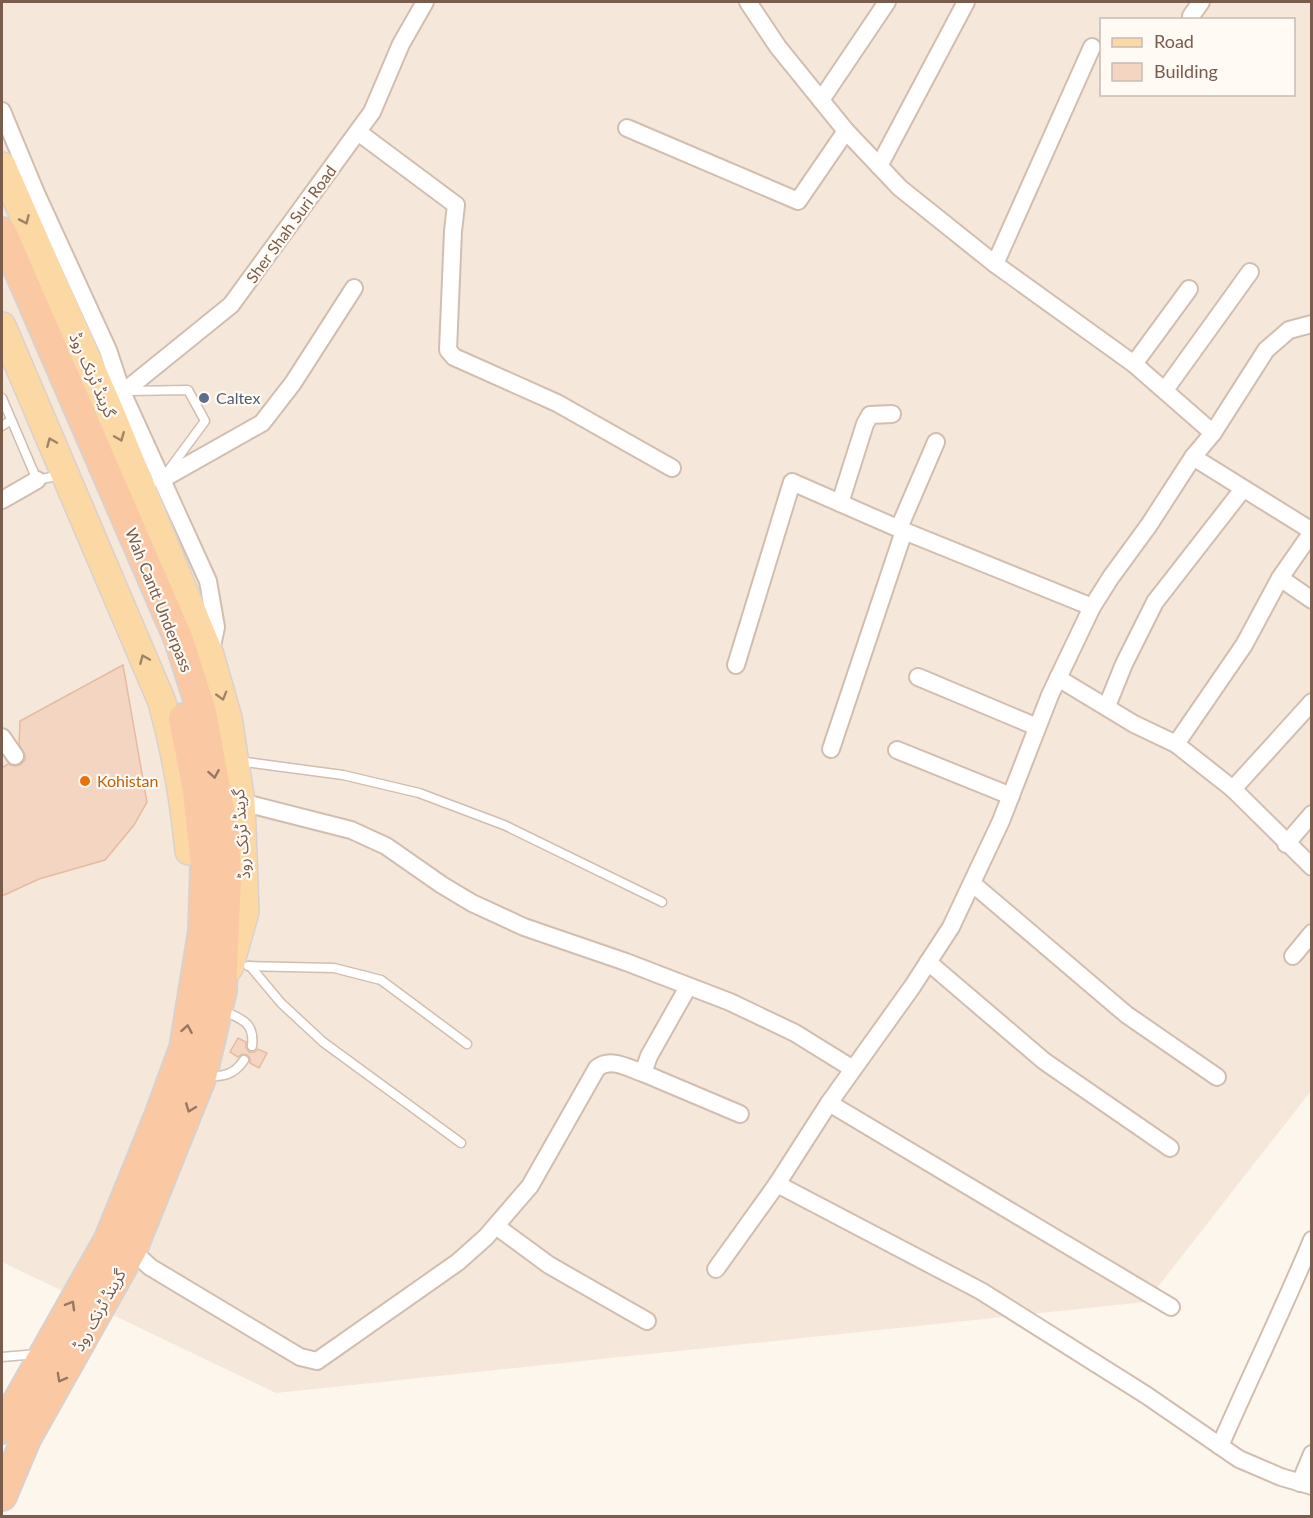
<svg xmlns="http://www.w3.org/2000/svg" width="1313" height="1518" viewBox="0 0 1313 1518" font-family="Lato,'Noto Sans Arabic',sans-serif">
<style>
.residential{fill:#f5e8da;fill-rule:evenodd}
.building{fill:#f3d5c2;stroke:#e6bba2;stroke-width:1.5}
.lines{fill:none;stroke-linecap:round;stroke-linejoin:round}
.service-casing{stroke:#d1beb0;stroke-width:11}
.minor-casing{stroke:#d1beb0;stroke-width:20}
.primary-casing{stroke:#dad1cd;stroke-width:30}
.trunk-casing{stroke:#dad1cd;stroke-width:32}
.service{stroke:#fff;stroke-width:8}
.minor{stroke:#fff;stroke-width:16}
.primary{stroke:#fcd9a4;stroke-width:27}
.trunk{stroke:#fac8a3;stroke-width:28}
.oneway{stroke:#a18267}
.oneway2{stroke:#9a7762}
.service-dot{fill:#5c6f8a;stroke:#fffaf3;stroke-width:2}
.food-dot{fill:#e8710a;stroke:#fffaf3;stroke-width:2}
.labels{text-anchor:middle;stroke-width:4.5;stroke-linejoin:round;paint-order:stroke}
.street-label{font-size:16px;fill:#7a5c4d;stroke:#fffaf3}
.service-label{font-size:16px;fill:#4e5e75;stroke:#fffaf3;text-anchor:start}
.food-label{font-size:16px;fill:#c56008;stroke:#fffaf3;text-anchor:start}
</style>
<rect width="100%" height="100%" fill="#fdf6ec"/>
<path class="residential" d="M2,2H1311V1091L1146,1302L276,1393L2,1262ZM1102,20H1294V94H1102Z"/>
<g class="building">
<path d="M123,665L147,802L134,825L105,860L39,879L2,896V768L8,764L15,766L20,765L25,760V755L19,744L20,721Z"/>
<path d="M238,1038L246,1042V1048L249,1052H254L258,1049L267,1053L259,1068L250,1063V1058L247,1055L242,1054L238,1057L230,1052Z"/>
</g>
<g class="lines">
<g class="service-casing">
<g id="service">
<path d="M128,391L188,390L205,421L168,471"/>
<path d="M2,398L37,480L61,475"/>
<path d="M2,426L11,420"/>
<path d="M238,761L343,775L419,793L504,825L662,902"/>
<path d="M248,966L334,968L381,980L467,1044"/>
<path d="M250,966L281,1003L323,1042L461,1143"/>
<path d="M222,1010C241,1019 255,1022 252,1046"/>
<path d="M206,1076C223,1077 234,1075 244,1060"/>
<path d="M2,1357L37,1354"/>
</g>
</g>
<g class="minor-casing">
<g id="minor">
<path d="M748,2L778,47L846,131L900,188L995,264L1134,364L1213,433"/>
<path d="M1191,16L1201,2"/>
<path d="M821,100L887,2"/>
<path d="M2,111L36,193L108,350L122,392L208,581L216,627L211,651"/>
<path d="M627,128L798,201L846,131"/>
<path d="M358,132L456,205L453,231L448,350L454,357L557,403L672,468"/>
<path d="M879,166L966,2"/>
<path d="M995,264L1092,47"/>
<path d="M1134,364L1189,289"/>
<path d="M1165,390L1250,272"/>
<path d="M116,398L231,305L372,112L401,44L425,2"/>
<path d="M1193,457L1312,531"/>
<path d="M161,480L262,423L293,383L354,288"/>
<path d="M2,500L37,480"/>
<path d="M840,503L865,424L870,415L892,414"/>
<path d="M899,528L936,442"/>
<path d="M1280,578L1312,600"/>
<path d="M736,665L792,482L904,531L1092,607"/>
<path d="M918,677L1037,727"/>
<path d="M1058,678L1134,724L1176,744L1233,789L1312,867"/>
<path d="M1107,706L1124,664L1155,602L1243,489"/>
<path d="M2,737L15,756"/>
<path d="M1176,744L1244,645L1280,578L1312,532"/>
<path d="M831,749L904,531"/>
<path d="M897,750L1011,796"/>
<path d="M1233,789L1312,702"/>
<path d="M241,802L351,830L386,846L442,885L472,903L524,927L626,962L730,1002L795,1033L853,1069"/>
<path d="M1286,844L1312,814"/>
<path d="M973,884L1127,1015L1217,1077"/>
<path d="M1293,956L1312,933"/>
<path d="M928,962L1044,1061L1170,1148"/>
<path d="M643,1073L740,1114"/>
<path d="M829,1103L1171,1307"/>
<path d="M777,1184L981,1291L1146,1395L1239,1459L1281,1477L1312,1486"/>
<path d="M496,1226L549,1265L647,1321"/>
<path d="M132,1250L150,1267L300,1357L317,1361L458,1262L486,1237L530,1186L597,1068C611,1057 628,1068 643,1073L649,1056L688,987"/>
<path d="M716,1269L777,1184L829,1103L912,987L951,927L1001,821L1050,695L1092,607L1111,577L1149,525L1193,457L1213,433L1266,350L1289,330L1312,324"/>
<path d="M1220,1446C1250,1377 1283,1310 1312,1240"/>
<path d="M1300,1483L1312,1454"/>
</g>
</g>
<g class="primary-casing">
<g id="primary">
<path d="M2,166L108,407L210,655L228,718L241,802L245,912L229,968"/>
<path d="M2,326L162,702C176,752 184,800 189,851"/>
</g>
</g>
<g class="trunk-casing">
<g id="trunk">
<path d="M2,232L179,640L202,712L225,838L227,880L222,991L202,1076L132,1250L26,1439L2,1496"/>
<path d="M2,1429L109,1239L159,1116L184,1048L203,931L205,865L197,791L183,718"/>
</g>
</g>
<use href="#service" class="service"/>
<use href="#minor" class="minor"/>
<use href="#primary" class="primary"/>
<use href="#trunk" class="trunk"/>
</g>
<defs><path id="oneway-chevron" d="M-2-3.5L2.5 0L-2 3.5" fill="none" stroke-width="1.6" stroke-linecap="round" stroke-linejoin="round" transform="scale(1.5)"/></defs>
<g class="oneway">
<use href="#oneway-chevron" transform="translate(25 220) rotate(66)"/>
<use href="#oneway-chevron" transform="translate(120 437) rotate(68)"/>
<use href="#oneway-chevron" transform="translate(51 442) rotate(-113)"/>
<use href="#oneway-chevron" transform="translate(144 659) rotate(-113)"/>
<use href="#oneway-chevron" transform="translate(222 696) rotate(74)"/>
</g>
<g class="oneway2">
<use href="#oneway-chevron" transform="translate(214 774) rotate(80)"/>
<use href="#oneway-chevron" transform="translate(187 1029) rotate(-80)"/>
<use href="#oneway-chevron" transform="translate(190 1108) rotate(111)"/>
<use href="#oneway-chevron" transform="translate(71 1305) rotate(-60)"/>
<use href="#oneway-chevron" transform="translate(61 1378) rotate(119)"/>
</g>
<circle class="service-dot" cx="204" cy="398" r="6"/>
<circle class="food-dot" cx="85" cy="781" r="6"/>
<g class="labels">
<g class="street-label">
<text transform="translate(291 224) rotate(-54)" y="6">Sher Shah Suri Road</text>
<text transform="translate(93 375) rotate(66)" y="6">گرینڈ ٹرنک روڈ</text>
<text transform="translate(159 600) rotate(68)" y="6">Wah Cantt Underpass</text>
<text transform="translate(241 834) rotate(-94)" y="6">گرینڈ ٹرنک روڈ</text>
<text transform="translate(99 1310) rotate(-61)" y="6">گرینڈ ٹرنک روڈ</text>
</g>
<g class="service-label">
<text x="216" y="404">Caltex</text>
</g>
<g class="food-label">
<text x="97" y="787">Kohistan</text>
</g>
</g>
<rect width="1313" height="1518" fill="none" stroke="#7a5c4d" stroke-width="6"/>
<rect x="1100" y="18" width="195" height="78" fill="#fffaf3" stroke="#cabbb1" stroke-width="1.5"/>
<rect x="1112" y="38" width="30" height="9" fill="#fcd9a4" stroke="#cabbb1" stroke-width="1.5"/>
<text x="1154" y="48" font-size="18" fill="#7a5c4d">Road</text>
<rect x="1112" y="63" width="30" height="18" fill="#f3d5c2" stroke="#cabbb1" stroke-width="1.5"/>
<text x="1154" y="78" font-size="18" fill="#7a5c4d">Building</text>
</svg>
